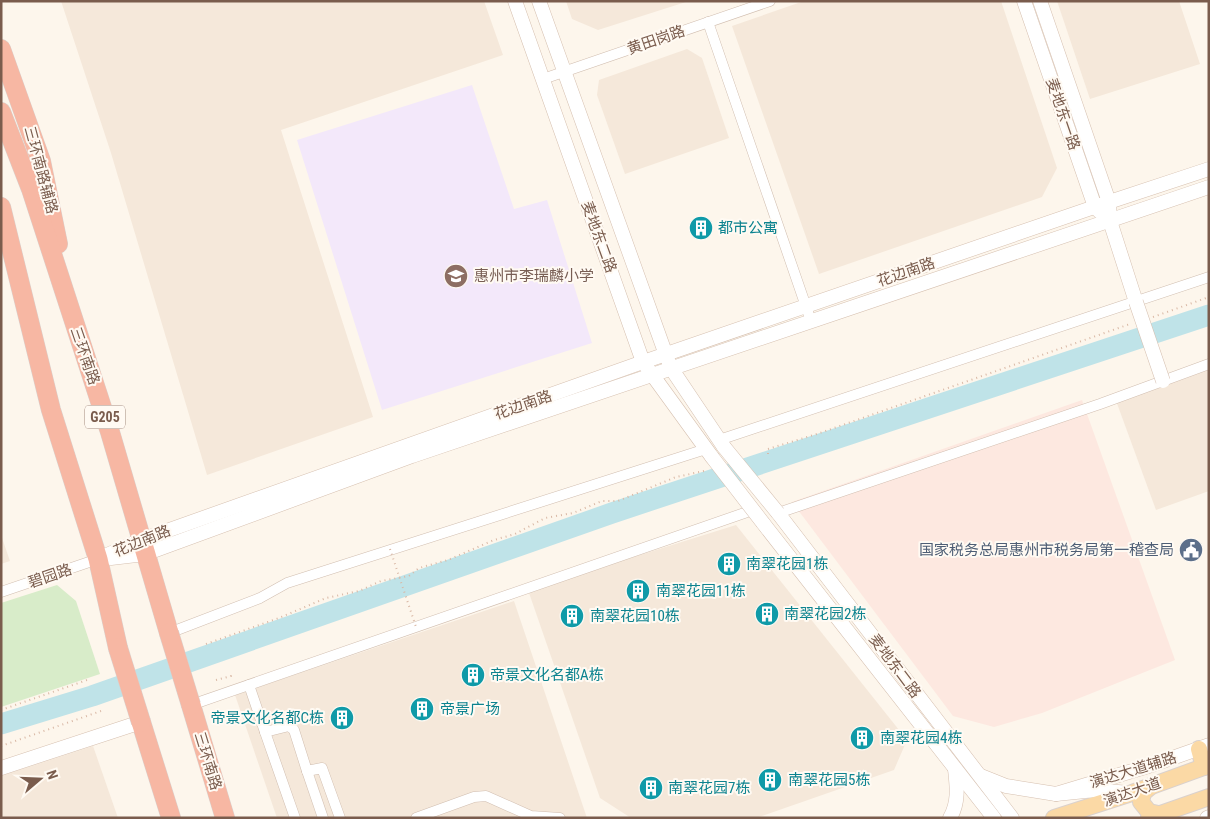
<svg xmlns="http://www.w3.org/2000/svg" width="1210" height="819" viewBox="0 0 1210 819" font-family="'Roboto Condensed','Noto Sans SC',sans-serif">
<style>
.residential{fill:#f5e8da}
.commercial{fill:#fde8e0}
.education{fill:#f3e8fa}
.park{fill:#d8ecc9}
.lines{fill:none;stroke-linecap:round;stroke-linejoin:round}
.river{stroke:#bfe3e8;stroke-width:21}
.street-casing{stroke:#d1beb0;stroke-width:11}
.secondary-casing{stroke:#d6c0b0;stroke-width:15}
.primary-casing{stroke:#dad1cd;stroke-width:18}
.highway-casing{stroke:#dad1cd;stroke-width:20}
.path{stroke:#d9b8a5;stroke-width:2;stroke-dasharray:1 4;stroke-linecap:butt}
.street{stroke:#fff;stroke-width:10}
.secondary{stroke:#fff;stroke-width:14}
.primary{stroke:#fbd9a5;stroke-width:16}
.highway{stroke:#f7b7a3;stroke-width:19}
.secondary-bridge-casing{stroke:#d6c0b0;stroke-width:15;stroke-linecap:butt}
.highway-bridge-casing{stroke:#dad1cd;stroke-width:20;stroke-linecap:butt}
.path-bridge{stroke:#d9b8a5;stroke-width:2;stroke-dasharray:1 4;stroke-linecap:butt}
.secondary-bridge{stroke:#fff;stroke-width:14}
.highway-bridge{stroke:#f7b7a3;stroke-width:19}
.labels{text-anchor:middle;stroke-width:4;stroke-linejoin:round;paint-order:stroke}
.shield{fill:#fffaf3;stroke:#a28b7f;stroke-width:1}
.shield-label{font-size:14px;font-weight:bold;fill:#7a5c4d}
.street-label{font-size:15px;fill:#7a5c4d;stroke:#fffaf3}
.culture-label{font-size:15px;fill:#0d838f;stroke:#fffaf3;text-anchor:start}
.education-label{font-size:15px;fill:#785e54;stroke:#fffaf3;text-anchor:start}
.service-label{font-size:15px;fill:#4e5e75;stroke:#fffaf3;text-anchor:end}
</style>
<rect width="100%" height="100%" fill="#fdf6ec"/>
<g class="residential">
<path d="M61,1H484L503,55L281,130L373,417L207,475L111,153Z"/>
<path d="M566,1H689L598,30L572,19Z"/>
<path d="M804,1H1001L1057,168L1042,197L819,274L732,26Z"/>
<path d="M1057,1H1179L1200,64L1090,99Z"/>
<path d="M687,49L702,58L729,138L625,174L597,95L599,80Z"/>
<path d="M1209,364V491L1156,510L1115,398Z"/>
<path d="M736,525L907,740L894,770L756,818H631L600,798L528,590Z"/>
<path d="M1,535L10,561L1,564Z"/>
<path d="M514,601L587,818H277L235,695Z"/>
<path d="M93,746L118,818H1V776Z"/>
</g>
<path class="commercial" d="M1082,400L1175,660L1042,713L994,727L953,716L792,502Z"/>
<path class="education" d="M472,85L514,209L547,200L592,343L382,410L297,140Z"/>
<path class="park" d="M57,585L76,601L100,674L1,707V603Z"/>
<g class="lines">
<path class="river" d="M1,724L92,696L612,513L1209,315"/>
<g class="street-casing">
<g id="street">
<path d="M708,22L811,321"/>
<path d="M543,79L770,1"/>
<path d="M719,440L1209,277"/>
<path d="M778,513L1100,404L1209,364"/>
<path d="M1,592L98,559"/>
<path d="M169,633L260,598L287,583L706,449"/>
<path d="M249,685L265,732L289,726L294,730L307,771L322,768L340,818"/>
<path d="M191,705L753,510"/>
<path d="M265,732L295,818"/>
<path d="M307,771L323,818"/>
<path d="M416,818L474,797L486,796L531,816L560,818"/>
</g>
</g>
<g class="secondary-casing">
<g id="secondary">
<path d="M515,1L643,362L712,457"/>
<path d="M539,1L666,355L671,368L724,447"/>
<path d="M1024,1L1095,207L1100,212"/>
<path d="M1040,1L1109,202L1110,221L1136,302"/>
<path d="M778,513L1012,818"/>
<path d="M763,523L994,818"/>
<path d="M111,558L145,554L412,456L1209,187"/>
<path d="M98,559L141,540L643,362L1109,202L1209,169"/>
<path d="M1,768L141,722"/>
<path d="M981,776L1006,786L1056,794L1095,790L1129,793"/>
<path d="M1056,794L1152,765L1209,745"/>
<path d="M950,818C959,802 957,787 955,769"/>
<path d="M1207,818L1209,817"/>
</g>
</g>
<g class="primary-casing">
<g id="primary">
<path d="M1199,749L1204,767"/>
<path d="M1150,787L1143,793L1141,802L1149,812L1158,814"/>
<path d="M1054,818L1132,793L1209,765"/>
<path d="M1149,818L1209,797"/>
</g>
</g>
<g class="highway-casing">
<g id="highway">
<path d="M1,49L41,161L58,244"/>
<path d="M1,112L31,189L110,432L169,633"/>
<path d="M1,207L51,410L98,559L118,648"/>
<path d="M191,705L225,818"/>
<path d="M141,722L171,818"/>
</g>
</g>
<g class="path">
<path d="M1153,317L1209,297"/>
<path d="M768,454V449L817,434L1130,324"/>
<path d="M206,644L279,618L326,598L359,591L381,581L409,576L419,568L448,560L494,540L515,534L545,518L573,513L602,501H618L676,477L704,471"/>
<path d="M216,680L231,676L230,672"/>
<path d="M1,710L90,679"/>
<path d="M1,746L101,711"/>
</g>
<use href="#street" class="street"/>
<use href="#secondary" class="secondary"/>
<use href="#primary" class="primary"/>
<use href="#highway" class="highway"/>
<g class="secondary-bridge-casing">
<g id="secondary-bridge">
<path d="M1136,302L1163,381"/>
<path d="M724,447L778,513"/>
<path d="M712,457L763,523"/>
</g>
</g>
<g class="highway-bridge-casing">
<g id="highway-bridge">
<path d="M169,633L191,705"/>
<path d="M118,648L141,722"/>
</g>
</g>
<path class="path-bridge" d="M390,549L416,627"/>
<use href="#secondary-bridge" class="secondary-bridge"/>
<use href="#highway-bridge" class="highway-bridge"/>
</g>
<defs>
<g id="building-disc" transform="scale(1.25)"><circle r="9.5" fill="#0f9aa8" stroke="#fffaf3"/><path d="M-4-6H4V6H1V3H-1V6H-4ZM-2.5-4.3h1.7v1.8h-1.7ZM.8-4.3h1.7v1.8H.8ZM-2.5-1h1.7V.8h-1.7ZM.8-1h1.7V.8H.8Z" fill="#fff"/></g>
<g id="school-disc" transform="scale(1.25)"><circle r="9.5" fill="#8d6e63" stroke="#fffaf3"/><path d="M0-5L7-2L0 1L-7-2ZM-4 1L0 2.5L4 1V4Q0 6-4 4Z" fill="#fff"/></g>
<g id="civic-disc" transform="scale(1.25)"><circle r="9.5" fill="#5c6f8a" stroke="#fffaf3"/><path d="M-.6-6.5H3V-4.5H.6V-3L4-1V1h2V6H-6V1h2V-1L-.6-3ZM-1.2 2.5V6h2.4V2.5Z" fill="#fff"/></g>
</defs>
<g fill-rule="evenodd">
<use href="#building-disc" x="701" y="228"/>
<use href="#school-disc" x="456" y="276"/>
<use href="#civic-disc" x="1191" y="550"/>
<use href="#building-disc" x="729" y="564"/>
<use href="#building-disc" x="638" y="591"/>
<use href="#building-disc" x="767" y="614"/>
<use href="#building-disc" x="572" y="616"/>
<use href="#building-disc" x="473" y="675"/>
<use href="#building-disc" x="422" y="709"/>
<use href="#building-disc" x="342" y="718"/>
<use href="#building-disc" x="862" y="738"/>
<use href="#building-disc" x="770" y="780"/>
<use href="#building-disc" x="651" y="788"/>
</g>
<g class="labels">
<rect class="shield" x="85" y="405.5" width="40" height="23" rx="4"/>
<g class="shield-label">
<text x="105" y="422">G205</text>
</g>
<g class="street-label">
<text transform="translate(656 40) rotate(-19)" y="5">黄田岗路</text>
<text transform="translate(1063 114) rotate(71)" y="5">麦地东一路</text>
<text transform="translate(41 170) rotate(75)" y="5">三环南路辅路</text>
<text transform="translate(599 237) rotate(70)" y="5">麦地东二路</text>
<text transform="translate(906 272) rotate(-19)" y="5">花边南路</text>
<text transform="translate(85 356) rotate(71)" y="5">三环南路</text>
<text transform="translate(523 405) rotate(-19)" y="5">花边南路</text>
<text transform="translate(142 541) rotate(-22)" y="5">花边南路</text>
<text transform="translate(50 576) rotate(-19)" y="5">碧园路</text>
<text transform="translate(895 666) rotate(53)" y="5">麦地东二路</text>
<text transform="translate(208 761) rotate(73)" y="5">三环南路</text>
<text transform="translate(1133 770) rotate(-17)" y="5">演达大道辅路</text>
<text transform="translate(1132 792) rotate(-19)" y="5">演达大道</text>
</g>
<g class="culture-label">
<text x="718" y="233">都市公寓</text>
<text x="746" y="569">南翠花园1栋</text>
<text x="656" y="596">南翠花园11栋</text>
<text x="784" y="619">南翠花园2栋</text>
<text x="590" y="621">南翠花园10栋</text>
<text x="490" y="680">帝景文化名都A栋</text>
<text x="440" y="714">帝景广场</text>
<text x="324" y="723" text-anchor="end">帝景文化名都C栋</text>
<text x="880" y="743">南翠花园4栋</text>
<text x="788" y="785">南翠花园5栋</text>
<text x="668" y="793">南翠花园7栋</text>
</g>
<g class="education-label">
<text x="474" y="281">惠州市李瑞麟小学</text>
</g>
<g class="service-label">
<text x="1174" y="555">国家税务总局惠州市税务局第一稽查局</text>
</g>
</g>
<rect width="1210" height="819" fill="none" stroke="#7a5c4d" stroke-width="5"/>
<g transform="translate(40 779) rotate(71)" stroke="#fffaf3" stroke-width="4" paint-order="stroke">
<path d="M0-4L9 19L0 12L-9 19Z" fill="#7a5c4d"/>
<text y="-8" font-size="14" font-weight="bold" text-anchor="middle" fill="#7a5c4d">N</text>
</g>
</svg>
